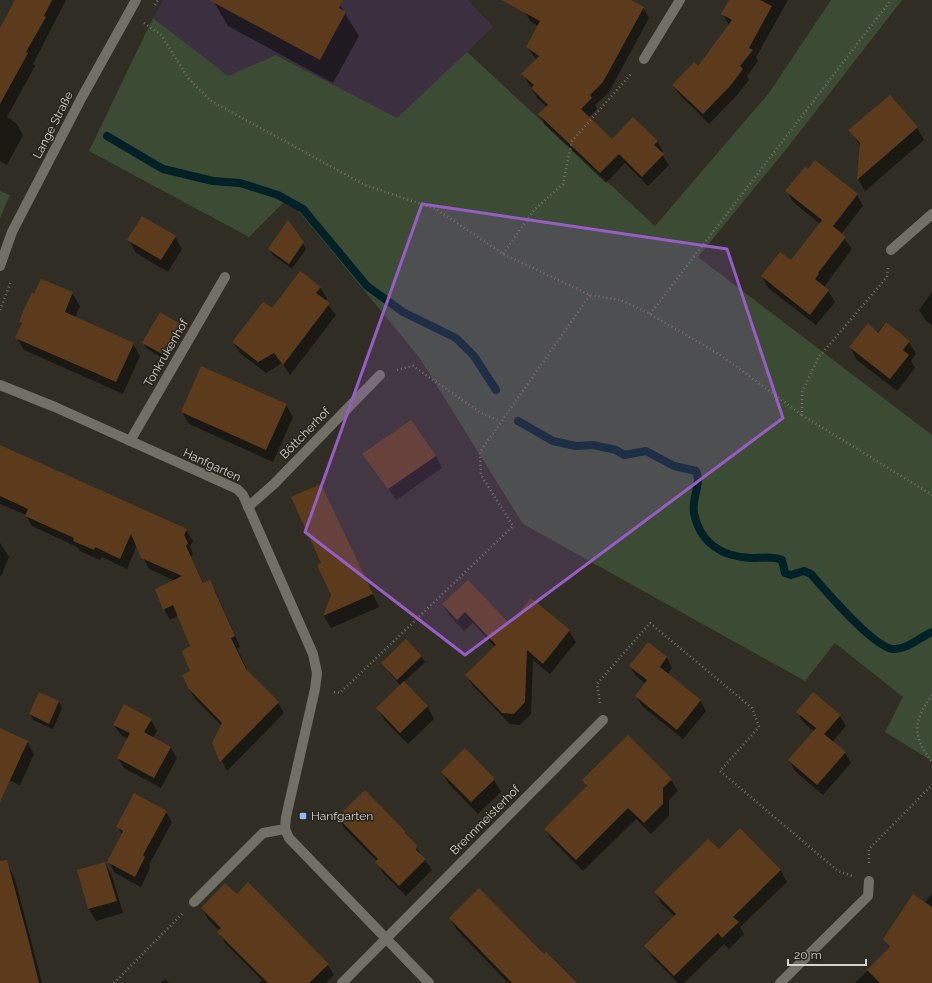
<svg xmlns="http://www.w3.org/2000/svg" width="932" height="983" viewBox="0 0 932 983" font-family="Raleway,sans-serif">
<style>
.education{fill:#3b303f}
.green{fill:#3c4b34}
.shadow{fill:#0007}
.lines{fill:none;stroke-linecap:round;stroke-linejoin:round}
.stream{stroke:#002226;stroke-width:8}
.building{fill:#5c3b1c}
.path{stroke:#75726b;stroke-width:2.5;stroke-dasharray:1 3;stroke-linecap:butt}
.street{stroke:#726f66;stroke-width:10}
.marked{fill:#965ec4;fill-opacity:0.2;stroke:#965ec4;stroke-width:3;stroke-linejoin:round}
.poi-dot{fill:#90b8fd;stroke:#26231b;stroke-width:1.5}
.labels{text-anchor:middle;stroke-width:3;stroke-linejoin:round;paint-order:stroke}
.street-label{font-size:12px;fill:#d5d3ce;stroke:#26231b}
.poi-label{font-size:12px;fill:#d5d3ce;stroke:#26231b;text-anchor:start}
</style>
<rect width="100%" height="100%" fill="#302d25"/>
<path class="education" d="M163,0H468L493,27L397,119L276,55L228,77L153,18Z"/>
<g class="green">
<path d="M831,0H902L788,147L698,257L932,435V761L885,732L903,697L835,643L805,681L523,524L419,357L288,198L249,237L89,151L153,18L228,76L276,55L397,118L467,52L655,226L769,93Z"/>
<path d="M0,191L10,195L0,218Z"/>
</g>
<g class="shadow">
<path d="M17,0H66L33,64L35,66L7,117L16,123L23,135L7,165L0,161V30Z"/>
<path d="M216,0H331L340,5L359,36L333,83L228,26L214,2Z"/>
<path d="M532,0H629L643,8L649,18L609,92L595,105L597,109L588,118L612,140L657,141L663,151L661,153L669,165L648,186L625,163L606,183L545,125L540,115L547,107L538,99L523,74L536,59L527,47L538,26L531,22L525,12Z"/>
<path d="M730,0H788L756,57L758,61L747,76L749,80L737,95L709,124L680,95L673,85L699,68L729,25L723,14Z"/>
<path d="M890,96L917,128L924,140L865,191L858,179L861,147L850,130Z"/>
<path d="M787,191L857,194L863,206L841,234L852,249L824,287L828,291L835,302L816,325L768,288L762,276L791,262L820,224L793,202Z"/>
<path d="M175,237L182,249L168,272L136,253L129,240Z"/>
<path d="M303,243L306,249L292,269L273,255L269,249Z"/>
<path d="M320,287L327,299L325,301L336,315L290,375L282,363L266,373L240,353L233,342L272,310Z"/>
<path d="M932,292V325L926,321L919,310Z"/>
<path d="M72,293L80,306L75,318L133,344L140,356L123,394L24,350L17,338L22,325L20,322L35,295Z"/>
<path d="M885,323L909,342L916,354L911,361L915,368L897,391L857,360L850,347L877,333Z"/>
<path d="M179,324L183,330L166,360L147,349L143,343Z"/>
<path d="M286,405L293,417L273,462L189,424L182,412Z"/>
<path d="M0,446L186,530L193,541L190,546L193,554L191,557L204,584L209,581L216,592L240,647L237,648L248,672L278,703L284,713L227,771L213,743L222,726L196,700L189,689L192,647L178,616L170,620L164,609L175,581L149,569L137,545L127,569L102,557L100,560L80,551L77,547L32,526L26,515L0,504Z"/>
<path d="M364,454L436,456L442,468L396,500Z"/>
<path d="M321,485L379,607L331,628L324,616L332,595L322,564Z"/>
<path d="M0,543L9,557L1,576L0,575Z"/>
<path d="M443,604L510,625L569,631L576,642L550,674L533,660L531,714L520,725L510,724L473,686L466,675L495,647L473,623L464,631L450,616Z"/>
<path d="M648,643L667,658L672,668L668,674L700,700L706,711L683,739L642,706L636,696L646,684L636,676L630,666Z"/>
<path d="M421,656L425,662L404,682L427,706L434,719L408,744L385,721L378,709L401,686L382,664Z"/>
<path d="M39,693L59,702L62,708L53,729L33,720L30,714Z"/>
<path d="M797,712L840,716L846,726L832,742L845,753L851,763L823,795L795,771L789,760L814,731L803,722Z"/>
<path d="M151,720L157,731L153,738L171,748L177,758L161,788L124,768L118,758L128,739L121,735L114,725Z"/>
<path d="M0,729L27,742L34,754L20,785L0,776Z"/>
<path d="M442,772L494,780L501,792L478,814L449,784Z"/>
<path d="M583,780H671L678,791L669,800V816L651,834L636,819L583,871L552,840L545,829L587,787Z"/>
<path d="M166,812L172,822L149,865L150,868L141,887L115,873L109,862L122,835L118,827Z"/>
<path d="M338,817L405,832L432,870L406,896L383,873L377,861L344,828Z"/>
<path d="M740,830L781,871L787,882L740,927L744,934L729,949L724,944L684,983H678L652,957L645,946L675,917L661,903L655,892L719,851Z"/>
<path d="M105,863L112,876L123,913L96,921L89,909Z"/>
<path d="M8,866L15,879L42,983H0V868Z"/>
<path d="M932,893V983H855L890,949L884,939L925,903Z"/>
<path d="M237,895L328,965L334,975L326,983H259L262,980L225,943L219,932L220,931L208,919L202,908Z"/>
<path d="M450,918L543,956L576,983H508L457,930Z"/>
<path d="M165,979L169,983H160Z"/>
</g>
<g class="lines">
<g class="stream">
<path d="M107,136L163,169L213,181L240,183L278,195L303,209L367,286L403,312L456,338L474,356L496,390"/>
<path d="M518,421L553,441L576,446L593,445L616,450L624,455L646,451L674,466L696,471C702,484 691,499 694,513C700,543 722,557 752,558C763,558 772,556 782,560L785,573L791,575L804,571L811,574C826,591 873,647 893,649C907,650 920,637 932,632"/>
</g>
</g>
<g class="building">
<path d="M15,0H52L44,16L46,17L26,52L28,53L0,104V28Z"/>
<path d="M209,0H343L339,8L346,12L320,60Z"/>
<path d="M501,0H631L644,7L603,82L590,95L592,98L581,109L612,139L633,117L658,141L654,145L664,154L642,177L619,154L600,173L538,114L548,105L531,88L534,85L521,74L539,56L526,47L540,21Z"/>
<path d="M729,0H760L772,6L749,48L753,50L740,66L743,69L731,85L703,114L672,85L694,62L698,66L732,20L721,14Z"/>
<path d="M890,95L918,127L857,180L860,143L848,130Z"/>
<path d="M815,160L858,194L833,226L846,237L818,273L819,274L815,279L829,290L810,315L761,276L780,252L791,260L822,220L785,191L805,167L808,169Z"/>
<path d="M142,216L176,236L161,260L127,240Z"/>
<path d="M288,220L304,242L289,264L268,249Z"/>
<path d="M300,271L321,287L316,293L330,303L283,365L274,353L258,362L232,342L263,302L272,308Z"/>
<path d="M41,279L73,292L65,312L134,343L116,382L15,338L22,323L19,322L25,307L32,292L34,294Z"/>
<path d="M160,312L180,324L162,354L142,343Z"/>
<path d="M886,322L910,341L903,350L909,355L890,379L849,347L868,323L878,333Z"/>
<path d="M201,366L287,404L266,450L181,412Z"/>
<path d="M411,420L436,456L388,489L362,454Z"/>
<path d="M0,445L187,529L184,535L188,543L186,546L203,583L210,580L235,636L231,638L246,669L279,702L220,762L212,743L222,723L189,689L182,675L190,671L182,651L190,646L173,605L163,610L155,589L182,576L141,558L131,534L120,559L95,547L94,550L73,541L74,538L25,516L28,509L0,496Z"/>
<path d="M321,484L373,594L323,616L331,595L317,565L321,563L291,497Z"/>
<path d="M468,580L510,624L531,598L570,630L543,664L527,650L525,702L514,714L502,713L465,675L496,645L465,612L457,620L442,604Z"/>
<path d="M406,639L422,656L397,680L381,663Z"/>
<path d="M648,642L667,657L660,667L701,700L677,730L635,696L647,680L629,666Z"/>
<path d="M404,681L428,706L400,733L376,708Z"/>
<path d="M39,692L59,701L49,724L29,714Z"/>
<path d="M813,692L841,715L824,734L846,752L817,785L788,760L816,728L796,712Z"/>
<path d="M124,704L152,719L144,732L171,747L154,778L117,758L130,733L113,725Z"/>
<path d="M0,728L28,741L0,802Z"/>
<path d="M628,735L672,779L663,788V804L644,823L628,808L576,860L544,829L587,786L582,780Z"/>
<path d="M465,748L495,779L471,802L441,772Z"/>
<path d="M365,790L406,832L405,833L417,845L416,850L426,859L399,886L375,862L378,859L337,817Z"/>
<path d="M134,793L167,811L143,855L145,857L135,877L107,862L123,831L116,827Z"/>
<path d="M740,828L781,870L733,917L739,922L722,938L718,933L674,976L644,946L676,914L654,892L708,839L719,849Z"/>
<path d="M7,860L28,938L39,983H0V861Z"/>
<path d="M105,862L117,901L88,909L77,870Z"/>
<path d="M248,882L329,964L309,983H268L217,932L221,928L201,908L225,883L237,894Z"/>
<path d="M479,888L544,954L546,952L577,983H512L449,918Z"/>
<path d="M913,894L932,907V983H880L867,970L890,947L883,939Z"/>
</g>
<g class="lines">
<g class="path">
<path d="M155,5L158,0"/>
<path d="M144,23L161,35L189,79L211,101L365,185L436,209L503,254L590,295L621,300L650,314L722,356L802,415"/>
<path d="M503,254L534,210L563,184L572,141L632,73"/>
<path d="M888,268L887,277L818,358L802,392V415L932,495"/>
<path d="M0,310L11,281"/>
<path d="M650,314L891,0"/>
<path d="M397,370L413,366L481,413L500,421"/>
<path d="M334,692L340,693L513,526L481,475L480,452L590,295"/>
<path d="M932,695C913,721 912,736 932,762"/>
<path d="M600,703L597,684L650,623L752,708L759,727L720,771L838,871L852,876"/>
<path d="M869,863V849L932,785"/>
<path d="M114,983L182,914"/>
</g>
<g class="street">
<path d="M644,59L680,0"/>
<path d="M891,250L932,214"/>
<path d="M0,266L12,232L82,97L136,0"/>
<path d="M0,385L55,407L237,489L243,495L313,654L317,673L315,689L286,817L285,829L289,838L429,983"/>
<path d="M130,441L225,277"/>
<path d="M248,507L274,484L380,375"/>
<path d="M194,902L263,833L285,829"/>
<path d="M342,983L603,720"/>
<path d="M780,983L868,896L869,881"/>
</g>
</g>
<path class="marked" d="M422,204L727,249L783,418L465,655L305,532Z"/>
<rect class="poi-dot" x="299" y="812" width="8" height="8" rx="2"/>
<g class="labels">
<g class="street-label">
<text transform="translate(53 125) rotate(-63)" y="4">Lange Straße</text>
<text transform="translate(166 353) rotate(-60)" y="4">Tonkrukenhof</text>
<text transform="translate(305 433) rotate(-46)" y="4">Böttcherhof</text>
<text transform="translate(212 465) rotate(25)" y="4">Hanfgarten</text>
<text transform="translate(485 820) rotate(-45)" y="4">Brennmeisterhof</text>
</g>
<g class="poi-label">
<text x="311" y="820">Hanfgarten</text>
</g>
</g>
<path d="M788 959v6h78v-6" fill="none" stroke="#d5d3ce" stroke-width="2"/>
<text x="794" y="959" font-size="12" fill="#d5d3ce" stroke="#26231b" stroke-width="3" paint-order="stroke">20 m</text>
</svg>
